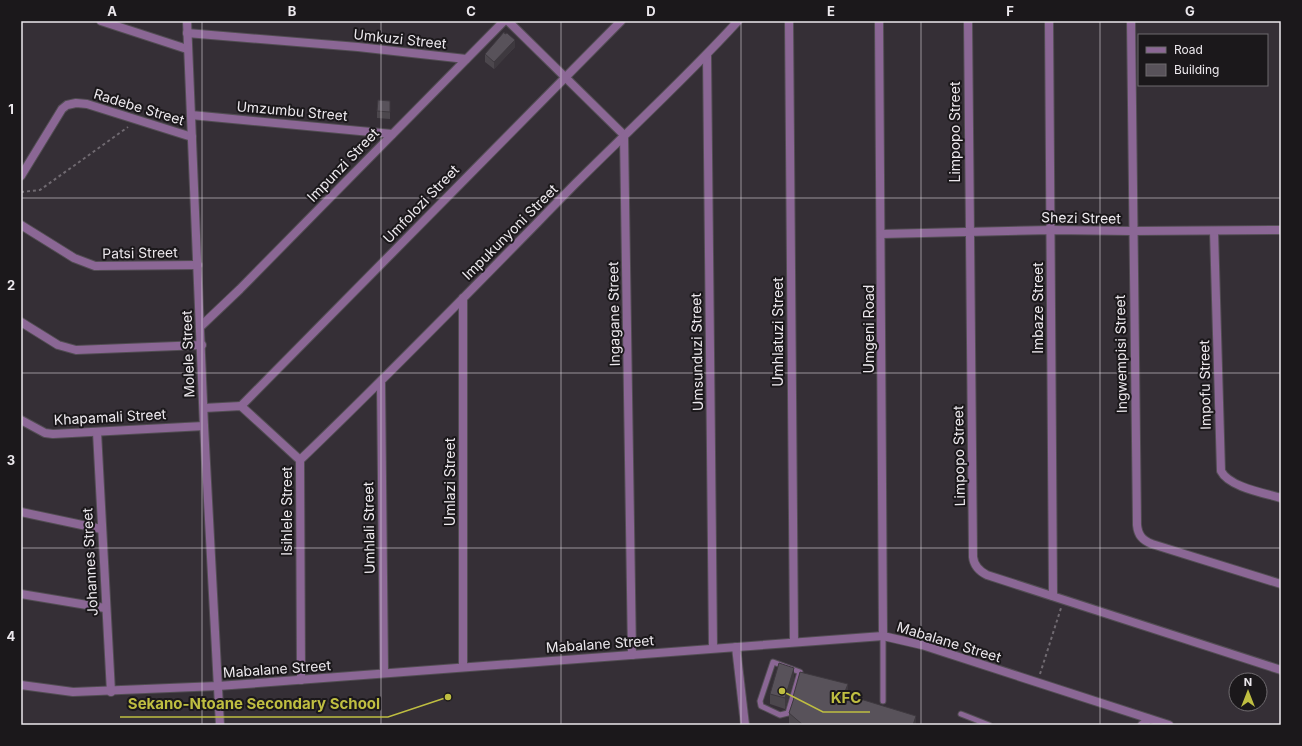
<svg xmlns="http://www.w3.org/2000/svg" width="1302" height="746" viewBox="0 0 1302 746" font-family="Inter,sans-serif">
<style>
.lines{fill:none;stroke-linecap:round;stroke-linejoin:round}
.service-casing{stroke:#524d53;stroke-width:7}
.minor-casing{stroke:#524d53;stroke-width:10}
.tertiary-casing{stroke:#524d53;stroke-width:10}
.path{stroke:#706a71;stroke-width:2;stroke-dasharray:3 3;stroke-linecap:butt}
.service{stroke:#8b6795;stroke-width:5}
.minor{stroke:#8b6795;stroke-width:8}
.tertiary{stroke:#8b6795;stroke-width:8}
.wall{fill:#4c474d}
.shaded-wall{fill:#3e393f}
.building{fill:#58525a;stroke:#3e393f}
.grid{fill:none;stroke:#ece8ed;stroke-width:1;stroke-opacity:0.55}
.labels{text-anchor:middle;stroke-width:4;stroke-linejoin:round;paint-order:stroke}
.street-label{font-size:14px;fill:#ece8ed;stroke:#1b181b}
.leader{fill:none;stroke:#bfbe41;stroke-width:1.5}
.callout-dot{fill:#bfbe41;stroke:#1b181b;stroke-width:1.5}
.callout-label{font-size:15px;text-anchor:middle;font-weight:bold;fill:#bfbe41;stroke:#1b181b;stroke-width:4;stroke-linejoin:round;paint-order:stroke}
.neatline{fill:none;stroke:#ece8ed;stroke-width:1.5}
.grid-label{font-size:13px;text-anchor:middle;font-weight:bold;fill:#ece8ed}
</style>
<rect width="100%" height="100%" fill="#352f36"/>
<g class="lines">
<g class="service-casing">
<g id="service">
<path d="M883,636V701"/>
<path d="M773,662L800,672L788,713L780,715L761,706L760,701Z"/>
<path d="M961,714L989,725"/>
</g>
</g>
<g class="minor-casing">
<g id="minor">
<path d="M101,21L187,49"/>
<path d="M508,21L624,135L632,655"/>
<path d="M789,21L794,642"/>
<path d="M879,21L883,636"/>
<path d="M968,21L973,557C974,566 979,571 987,575L1281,670"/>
<path d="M1049,21L1053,596"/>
<path d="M1131,21L1137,525C1138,535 1142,540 1152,544L1281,584"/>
<path d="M187,33L358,47L466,59"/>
<path d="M707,55L713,648"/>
<path d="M191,115L392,134"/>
<path d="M21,176L62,109L67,105L76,103L87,104L192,137"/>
<path d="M21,225L74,258L95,266L198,265"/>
<path d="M1214,231L1221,471C1229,487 1264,493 1281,498"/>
<path d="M881,234L1051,230L1132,231L1281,230"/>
<path d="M21,322L58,345L76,350L202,345"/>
<path d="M200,327L240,289L504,21"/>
<path d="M381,383L384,673"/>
<path d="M241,406L621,21"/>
<path d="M204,408L241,406L300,460L301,680"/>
<path d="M21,420L45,433L53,434L204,426"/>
<path d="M97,432L111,692"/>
<path d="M300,460C394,370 484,277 575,184C629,130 686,78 738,21"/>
<path d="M21,512L101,529"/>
<path d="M21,594L105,608"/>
<path d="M736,647L745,725"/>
<path d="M463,667V298"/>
<path d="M1142,725L1149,719"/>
</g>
</g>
<g class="tertiary-casing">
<g id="tertiary">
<path d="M187,21L204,426L220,725"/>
<path d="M21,685L73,692L218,686L883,636L922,645L1169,725"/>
</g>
</g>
<g class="path">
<path d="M21,192L40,190L128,127"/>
<path d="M1040,674L1061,608"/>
</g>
<use href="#service" class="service"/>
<use href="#minor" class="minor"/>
<use href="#tertiary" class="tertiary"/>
</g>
<g class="wall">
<path d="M515,47L494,69L485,62V54Z"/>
<path d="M390,108V119L377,118V111Z"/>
<path d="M794,678L785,709L770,704V694Z"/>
<path d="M848,695L916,725H789V713L793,703V697Z"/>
</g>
<g class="shaded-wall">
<path d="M515,40V47L494,69V62Z"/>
<path d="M794,668V678L785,709V698Z"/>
<path d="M848,684V698L844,694Z"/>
<path d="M916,716V725H913Z"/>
</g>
<g class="building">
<path d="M504,32L505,34L507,33L515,40L494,62L485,54Z"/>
<path d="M378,100L390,101V112L377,111Z"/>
<path d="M779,663L794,668L785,698L770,694Z"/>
<path d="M800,672L848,684L844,694L916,716L913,725H803L789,713L794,698L793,697Z"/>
</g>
<path class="grid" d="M202,21V725M381,21V725M561,21V725M741,21V725M921,21V725M1100,21V725M21,198H1281M21,373H1281M21,548H1281"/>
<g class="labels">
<g class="street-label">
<text transform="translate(400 39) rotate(6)" y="5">Umkuzi Street</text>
<text transform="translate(139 107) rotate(17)" y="5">Radebe Street</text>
<text transform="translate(292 111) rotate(5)" y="5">Umzumbu Street</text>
<text transform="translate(955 132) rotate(-90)" y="5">Limpopo Street</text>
<text transform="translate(343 165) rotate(-46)" y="5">Impunzi Street</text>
<text transform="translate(421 204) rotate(-46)" y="5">Umfolozi Street</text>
<text transform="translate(1081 218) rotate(1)" y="5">Shezi Street</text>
<text transform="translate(510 232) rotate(-45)" y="5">Impukunyoni Street</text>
<text transform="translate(140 253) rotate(-1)" y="5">Patsi Street</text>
<text transform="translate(1038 308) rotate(-90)" y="5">Imbaze Street</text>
<text transform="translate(614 314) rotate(-91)" y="5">Ingagane Street</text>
<text transform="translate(869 329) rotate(-90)" y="5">Umgeni Road</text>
<text transform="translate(778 332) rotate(-90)" y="5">Umhlatuzi Street</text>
<text transform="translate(697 352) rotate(-91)" y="5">Umsunduzi Street</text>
<text transform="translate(188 354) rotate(-92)" y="5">Molele Street</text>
<text transform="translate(1121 354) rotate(-91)" y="5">Ingwempisi Street</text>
<text transform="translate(1205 385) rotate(-91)" y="5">Impofu Street</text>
<text transform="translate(110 417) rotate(-3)" y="5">Khapamali Street</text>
<text transform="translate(959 456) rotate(-91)" y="5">Limpopo Street</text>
<text transform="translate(450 482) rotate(-90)" y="5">Umlazi Street</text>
<text transform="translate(287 511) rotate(-90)" y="5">Isihlele Street</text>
<text transform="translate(369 528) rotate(-91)" y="5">Umhlali Street</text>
<text transform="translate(90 562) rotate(-93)" y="5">Johannes Street</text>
<text transform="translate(949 642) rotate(17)" y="5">Mabalane Street</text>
<text transform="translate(600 644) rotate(-4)" y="5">Mabalane Street</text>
<text transform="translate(277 669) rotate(-4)" y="5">Mabalane Street</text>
</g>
</g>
<path class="leader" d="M782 691L823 712H870M448 697L388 717H120"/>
<g class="callout-dot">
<circle cx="782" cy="691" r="4"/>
<circle cx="448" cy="697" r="4"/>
</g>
<g class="callout-label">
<text x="846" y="703">KFC</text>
<text x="254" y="709">Sekano-Ntoane Secondary School</text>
</g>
<rect width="1302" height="746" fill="none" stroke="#1b181b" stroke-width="44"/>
<rect x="1138" y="34" width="130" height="52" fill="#1b181b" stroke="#6f6b6f"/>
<rect x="1146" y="47" width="20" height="6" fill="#8b6795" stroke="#6f6b6f"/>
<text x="1174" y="54" font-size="12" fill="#ece8ed">Road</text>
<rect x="1146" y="64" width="20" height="12" fill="#58525a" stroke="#6f6b6f"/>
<text x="1174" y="74" font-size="12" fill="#ece8ed">Building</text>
<g transform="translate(1248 692)"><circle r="19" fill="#1b181b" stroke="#6f6b6f"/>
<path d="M0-3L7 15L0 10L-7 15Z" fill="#bfbe41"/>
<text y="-6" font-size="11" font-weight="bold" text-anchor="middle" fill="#ece8ed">N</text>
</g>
<rect x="22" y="22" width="1258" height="702" class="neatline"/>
<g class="grid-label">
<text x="112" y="16">A</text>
<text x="292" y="16">B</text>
<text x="471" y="16">C</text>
<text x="651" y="16">D</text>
<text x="831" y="16">E</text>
<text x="1010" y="16">F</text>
<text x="1190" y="16">G</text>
<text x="11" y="114">1</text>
<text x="11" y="290">2</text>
<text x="11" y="465">3</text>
<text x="11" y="641">4</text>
</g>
</svg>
